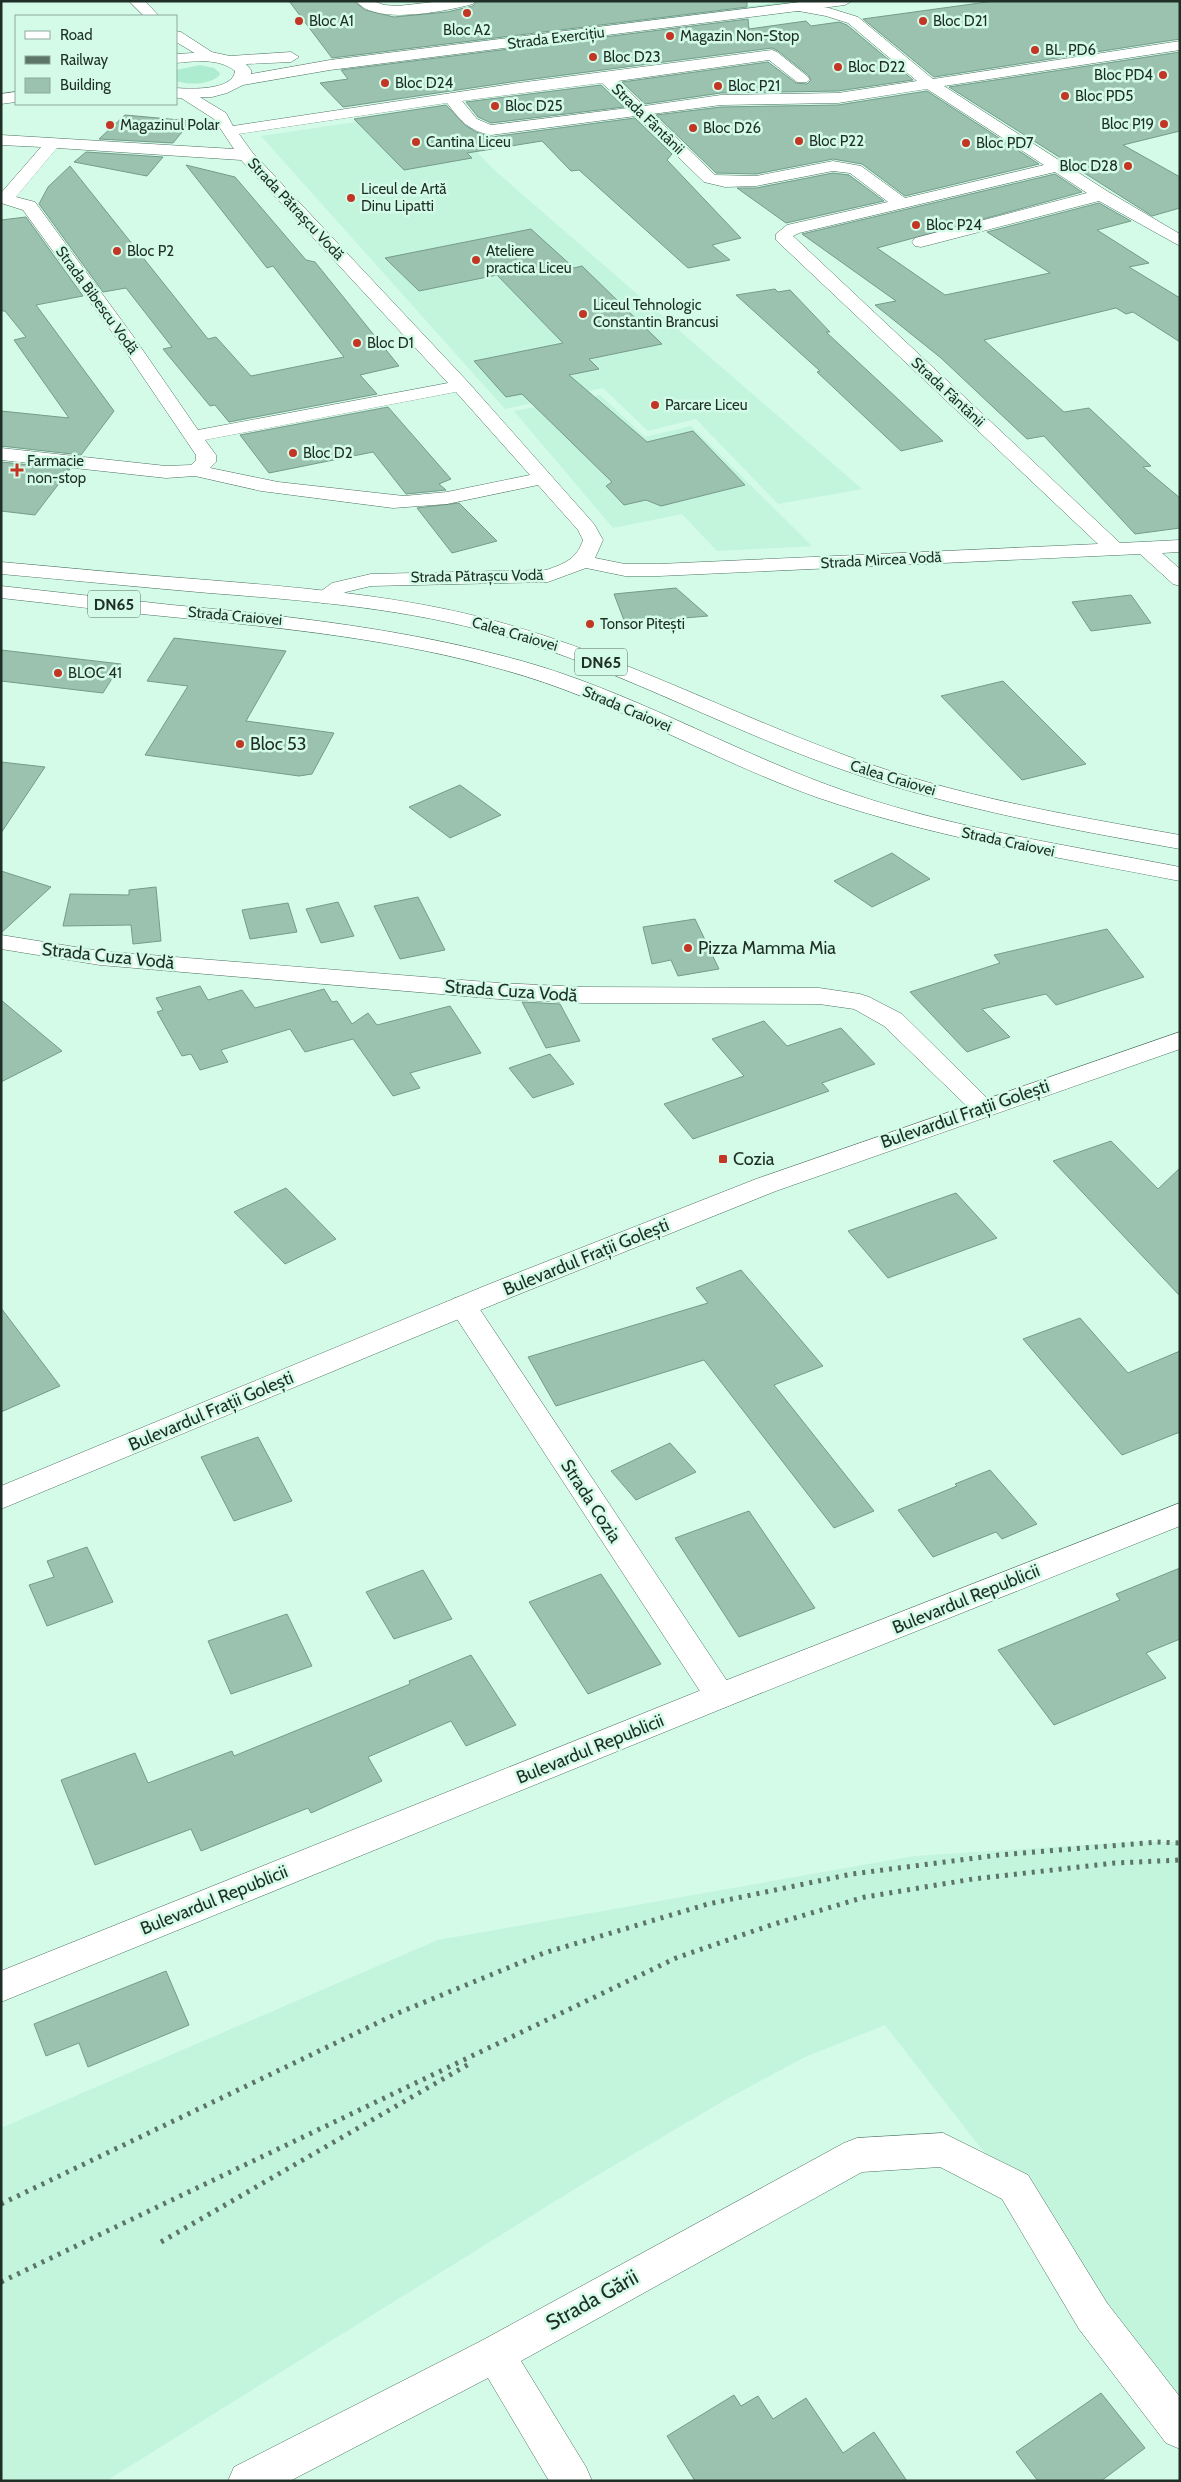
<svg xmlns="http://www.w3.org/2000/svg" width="1181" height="2482" viewBox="0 0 1181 2482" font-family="Cabin,sans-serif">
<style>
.built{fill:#c3f4dc}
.green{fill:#aeeccf}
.building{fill:#9bc2af;stroke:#759b89}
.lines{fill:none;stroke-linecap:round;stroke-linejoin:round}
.minor-casing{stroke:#4d7161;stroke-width:1}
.major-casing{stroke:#4d7161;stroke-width:1}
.minor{fill:#fff;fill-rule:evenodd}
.major{fill:#fff;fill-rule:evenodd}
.rail{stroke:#5d7469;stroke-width:5;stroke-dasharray:3 6;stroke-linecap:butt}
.poi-dot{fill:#c23623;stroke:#d3fbe8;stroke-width:2}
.labels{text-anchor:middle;stroke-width:5;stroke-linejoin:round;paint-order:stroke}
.far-poi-label{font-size:15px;fill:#1f2e27;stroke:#d3fbe8;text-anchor:start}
.far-street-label{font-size:15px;fill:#1f2e27;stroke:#d3fbe8}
.shield{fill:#d3fbe8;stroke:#556c61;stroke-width:1}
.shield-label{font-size:16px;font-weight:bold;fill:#1f2e27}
.poi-label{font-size:18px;fill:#1f2e27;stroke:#d3fbe8;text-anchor:start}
.street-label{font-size:18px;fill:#1f2e27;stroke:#d3fbe8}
.near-street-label{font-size:21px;fill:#1f2e27;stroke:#d3fbe8}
</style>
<rect width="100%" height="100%" fill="#d3fbe8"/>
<g class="built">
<path d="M438,110L493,169L862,489L778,504L696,419L648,431L603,388L505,409L261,136Z"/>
<path d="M600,395L645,437L691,426L812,546L717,551L682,514L613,528L514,411Z"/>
<path d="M1131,1842H1180V2404L885,2025L805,2057L725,2100L581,2185L106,2481H1V2128L438,1940L914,1856Z"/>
</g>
<g class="green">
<path d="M791,1H817L462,46L460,43Z"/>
<path d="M200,65L214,68L220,73L219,76C208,85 189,85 176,81V70Z"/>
</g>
<g class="building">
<path d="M289,1H354L365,10L394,17L447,12L473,6L477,1H747V7L332,58Z"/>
<path d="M994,1H1180V39L934,77L863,19Z"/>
<path d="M748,19L749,29L806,21L811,26L839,22L847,25L913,80L838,91L721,93L645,104L622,82L768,62L796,83L807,84L811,80L808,75L778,51L772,48L518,81L343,107L320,83L348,79L341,70Z"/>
<path d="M1180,52V131L1123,145L1180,177V208L1152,216L949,87Z"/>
<path d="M601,85L624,107L491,123L478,117L466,102Z"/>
<path d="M927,91L1039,164L905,196L862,164L833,159L756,174L716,173L656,115L721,107L838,105Z"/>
<path d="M446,105L465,125L476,132L491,137L635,118L672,154L667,160L741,238L712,245L730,260L688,268L579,170L571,171L542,141L467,153L472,158L404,170L354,119Z"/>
<path d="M125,115L191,121L173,143L99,139Z"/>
<path d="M86,152L163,157L147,176L74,162Z"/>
<path d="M186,165L235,177L306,260L315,262L399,366L360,375L377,394L229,422L215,405L210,406L163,349L172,347L126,288L103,292L39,204L48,187L70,166L208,339L216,337L251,376L344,357L273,266L267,268Z"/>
<path d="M833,173L849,175L884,201L786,223L737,188H756Z"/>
<path d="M1055,174L1082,192L877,248L945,295L1050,273L987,232L1099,203L1131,221L1097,230L1149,263L1129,267L1180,298V342L1133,312L1126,314L1116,308L984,340L1064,412L1089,408L1151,466L1143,467L1180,498V528L1135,534L1044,436L1027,439L941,358L875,305L896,301L802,234Z"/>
<path d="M26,217L83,296L36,305L114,411L81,455L1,446V411L69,418L14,340L26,337L5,311H1V220Z"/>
<path d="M531,229L574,268L582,266L662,344L589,359L599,369L569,375L647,442L693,431L745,485L661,506L646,500L624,505L606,486L612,482L522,394L506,397L474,361L563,343L497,275L419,291L385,258Z"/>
<path d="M775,289L778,292L790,290L830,332H826L943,441L901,451L817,372L820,371L736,295Z"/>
<path d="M388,407L451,479L439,484L446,490L406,494L373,452L269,473L240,435Z"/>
<path d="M1,462L70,469L35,515L1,511Z"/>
<path d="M459,503L497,541L452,553L417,508Z"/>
<path d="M676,588L708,616L625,623L614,594Z"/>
<path d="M1131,595L1151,623L1091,631L1072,602Z"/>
<path d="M174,638L286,651L246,721L334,733L312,774L299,776L145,755L188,686L147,681Z"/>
<path d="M1,650L121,664L103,693L1,681Z"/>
<path d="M1003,681L1086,764L1022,780L941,696Z"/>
<path d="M1,762L45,767L1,833Z"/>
<path d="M460,785L501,815L450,838L409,807Z"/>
<path d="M892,853L930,879L872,907L834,881Z"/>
<path d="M1,871L51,887L1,933Z"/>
<path d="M156,887L161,941L133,944L131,925L63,926L70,894L129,895V890Z"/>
<path d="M418,897L445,950L400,959L374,906Z"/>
<path d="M338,902L354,936L321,943L306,909Z"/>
<path d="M288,903L297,932L250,939L242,910Z"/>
<path d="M695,919L719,969L678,976L671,960L652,964L643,927Z"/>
<path d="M1107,929L1144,977L1056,1005L1046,994L982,1009L1010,1037L967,1052L910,992L1000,963L994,955Z"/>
<path d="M200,986L208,1000L242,990L255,1008L324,989L332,1002L337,1001L352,1024L368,1013L377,1025L450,1006L481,1053L410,1073L420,1088L393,1096L353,1039L305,1052L290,1029L221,1050L228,1062L200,1070L191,1054L182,1056L157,1012L163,1010L156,998Z"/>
<path d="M1,1000L62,1051L1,1082Z"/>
<path d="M522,1002L560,1004L580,1041L546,1048Z"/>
<path d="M764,1021L787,1046L841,1028L875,1064L822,1083L829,1091L693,1139L664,1104L744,1076L712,1039Z"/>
<path d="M550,1054L574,1084L533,1098L509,1068Z"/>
<path d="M1111,1141L1158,1189L1180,1168V1296L1053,1161Z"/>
<path d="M286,1188L336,1239L285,1264L234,1212Z"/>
<path d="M956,1193L997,1238L888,1278L848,1231Z"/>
<path d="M741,1270L823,1366L774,1385L874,1511L834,1528L704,1360L556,1406L528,1357L708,1303L696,1288Z"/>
<path d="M1,1308L60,1386L1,1412Z"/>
<path d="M1080,1318L1128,1373L1180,1351V1432L1122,1455L1023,1339Z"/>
<path d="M258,1437L292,1501L234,1521L201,1457Z"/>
<path d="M670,1443L696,1472L636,1500L611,1471Z"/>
<path d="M990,1470L1037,1524L1002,1539L996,1532L933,1557L898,1510L957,1486L955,1484Z"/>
<path d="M749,1511L815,1608L739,1637L675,1538Z"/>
<path d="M87,1547L113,1602L47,1626L29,1585L54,1577L47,1561Z"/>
<path d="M1180,1568V1639L1146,1653L1166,1678L1054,1725L998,1650L1120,1600L1116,1594Z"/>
<path d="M423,1570L452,1619L394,1639L366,1592Z"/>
<path d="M601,1574L661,1664L588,1694L529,1602Z"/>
<path d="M287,1614L312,1666L231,1694L208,1641Z"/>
<path d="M471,1655L516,1725L466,1746L451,1721L368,1757L382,1781L311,1813L308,1808L201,1851L191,1829L95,1865L61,1780L135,1753L148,1783L232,1751L234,1756L410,1684L409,1681Z"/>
<path d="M166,1971L189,2025L88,2067L79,2043L46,2056L34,2024Z"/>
<path d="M1101,2393L1145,2448L1101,2481H1038L1016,2452Z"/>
<path d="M734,2395L741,2406L758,2396L773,2419L806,2398L843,2453L874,2432L907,2481H695L667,2436Z"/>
</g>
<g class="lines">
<g class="minor-casing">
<g id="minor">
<path d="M129,1H145L159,16H144Z"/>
<path d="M356,1H373L384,5L398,6L442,1H475L473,4C447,11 375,26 356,1Z"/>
<path d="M798,3L829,8L858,17L933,79L1180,41V50L944,86L1107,191L1180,234V246L1099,201L921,247L915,246L912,242L915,238L1087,193L1055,172L799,233L793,236L1120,543L1180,540V552L1162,553L1180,569V586L1173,584L1140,554L659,576H625L586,568L548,582L371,586L346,592L323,603L316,601L313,597L332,583L371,574L546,570C564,564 577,559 583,540L578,530L538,485L447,504L393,508L261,491L195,476L166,478L1,460V448L166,466L191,465L196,460V455L120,343L23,210L1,203V193L41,147L1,145V135L234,149L214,119L178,96V90H188L226,113L233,126L518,83L772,50L777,52L807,76L810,79L807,82H797L769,60L618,81L644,106L721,95L838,93L917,81L848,23L826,16L793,10L791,7ZM602,83L628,108L491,125L477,119L462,101ZM927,89L1044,165L905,198L861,166L833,161L756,176L715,175L652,114L721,105L838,103ZM447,103C460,120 469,131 491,135L636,116L704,182L725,187L756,186L833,171L850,173L888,202L787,225L776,234V240L1098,544L659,564H625L595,558L603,540L594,524L468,382L252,152L239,134ZM57,148L241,160L448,383L198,430L133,336L35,202L16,197ZM456,392L530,475L447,492L404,496L278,482L210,468L216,462V455L205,440Z"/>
<path d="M176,31L181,32L221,58L218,61H208L176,42Z"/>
<path d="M1,935L100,951L499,983L583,987L819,988L860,994L869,997L902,1014L996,1107L992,1113L983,1115L974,1113L884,1026L854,1009L819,1004L583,1003L499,999L100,965L1,949Z"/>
<path d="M463,1296L473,1299L731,1687L736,1696L731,1705L720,1709L709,1705L453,1313L449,1306L453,1299Z"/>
<path d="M943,2133L1028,2175L1107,2303L1180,2397V2449L1166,2443L1079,2329L1002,2199L940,2167L862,2172L521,2361L586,2467L592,2481H549L488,2378L290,2481H228L234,2467L481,2341L844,2143L857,2138Z"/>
</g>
</g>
<g class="major-casing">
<g id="major">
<path d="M808,1H852L845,5L330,70L243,85L227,93L212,97L176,98V88C190,89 233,91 235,71C219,58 196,61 176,63V54L211,52L230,56L291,52L299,57L291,62L246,64L251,70V74L330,60Z"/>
<path d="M16,92V102L1,104V94Z"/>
<path d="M1,562C70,568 139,575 208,580C306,588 405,596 499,622C619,655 730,713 847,756C954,796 1067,815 1180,835V849C1063,828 946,807 835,767C716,725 604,661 481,630C392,607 300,600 209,593C139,587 70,580 1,574Z"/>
<path d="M1,586C58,592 115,599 172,605C290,616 407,629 522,661C629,691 725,747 828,785C941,827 1062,844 1180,867V881C1058,857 934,838 816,797C710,759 613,700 504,670C395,639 284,628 172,617C115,612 58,604 1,598Z"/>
<path d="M1180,1032V1049L776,1191L507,1299L1,1509V1486L487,1285L756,1179Z"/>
<path d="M1180,1503V1526L731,1705L1,2002V1971L709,1687Z"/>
</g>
</g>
<use href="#minor" class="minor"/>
<use href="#major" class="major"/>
<g class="rail">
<path d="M1,2204L398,2013L544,1953L708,1904L852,1874L999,1855L1157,1842L1180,1843"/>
<path d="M161,2242L469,2064"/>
<path d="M1,2282L676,1958L771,1925L865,1897L973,1879L1115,1863L1180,1860"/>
</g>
</g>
<g class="poi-dot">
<circle cx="467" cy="13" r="5"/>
<circle cx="299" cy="21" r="5"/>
<circle cx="923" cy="21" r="5"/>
<circle cx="670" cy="36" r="5"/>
<circle cx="1035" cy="50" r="5"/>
<circle cx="593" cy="57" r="5"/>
<circle cx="838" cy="67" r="5"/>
<circle cx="1163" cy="75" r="5"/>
<circle cx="385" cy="83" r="5"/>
<circle cx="718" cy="86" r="5"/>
<circle cx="1065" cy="96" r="5"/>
<circle cx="495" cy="106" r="5"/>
<circle cx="1164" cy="124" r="5"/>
<circle cx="110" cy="125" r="5"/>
<circle cx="693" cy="128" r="5"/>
<circle cx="799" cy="141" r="5"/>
<circle cx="416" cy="142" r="5"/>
<circle cx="966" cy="143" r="5"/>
<circle cx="1128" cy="166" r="5"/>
<circle cx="351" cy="198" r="5"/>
<circle cx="916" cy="225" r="5"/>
<circle cx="117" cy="251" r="5"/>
<circle cx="476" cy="260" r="5"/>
<circle cx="583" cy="314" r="5"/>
<circle cx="357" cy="343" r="5"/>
<circle cx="655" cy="405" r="5"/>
<circle cx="293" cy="453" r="5"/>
<path d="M14.5 462.5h5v5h5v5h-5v5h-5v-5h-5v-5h5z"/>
<circle cx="590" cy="624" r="5"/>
<circle cx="58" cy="673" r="5"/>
<circle cx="240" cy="744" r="5"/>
<circle cx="688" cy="948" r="5"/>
<rect x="718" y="1154" width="10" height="10" rx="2.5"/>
</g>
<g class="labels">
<g class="far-poi-label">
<text x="309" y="26">Bloc A1</text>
<text x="933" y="26">Bloc D21</text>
<text x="467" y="35" text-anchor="middle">Bloc A2</text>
<text x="680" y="41">Magazin Non-Stop</text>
<text x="1045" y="55">BL. PD6</text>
<text x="603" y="62">Bloc D23</text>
<text x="848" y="72">Bloc D22</text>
<text x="1153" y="80" text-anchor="end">Bloc PD4</text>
<text x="395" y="88">Bloc D24</text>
<text x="728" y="91">Bloc P21</text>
<text x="1075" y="101">Bloc PD5</text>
<text x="505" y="111">Bloc D25</text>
<text x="1154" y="129" text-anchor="end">Bloc P19</text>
<text x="120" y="130">Magazinul Polar</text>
<text x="703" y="133">Bloc D26</text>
<text x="809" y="146">Bloc P22</text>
<text x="426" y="147">Cantina Liceu</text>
<text x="976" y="148">Bloc PD7</text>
<text x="1118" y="171" text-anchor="end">Bloc D28</text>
<text x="361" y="194">Liceul de Artă<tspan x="361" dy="17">Dinu Lipatti</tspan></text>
<text x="926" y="230">Bloc P24</text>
<text x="127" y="256">Bloc P2</text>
<text x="486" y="256">Ateliere<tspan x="486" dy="17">practica Liceu</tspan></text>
<text x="593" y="310">Liceul Tehnologic<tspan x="593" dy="17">Constantin Brancusi</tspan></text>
<text x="367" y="348">Bloc D1</text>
<text x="665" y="410">Parcare Liceu</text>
<text x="303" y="458">Bloc D2</text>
<text x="27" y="466">Farmacie<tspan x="27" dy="17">non-stop</tspan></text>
<text x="600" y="629">Tonsor Pitești</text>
<text x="68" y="678">BLOC 41</text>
</g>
<g class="far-street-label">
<text transform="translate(556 38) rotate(-7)" y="5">Strada Exercițiu</text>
<text transform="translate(648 119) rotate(44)" y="5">Strada Fântânii</text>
<text transform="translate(296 209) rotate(47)" y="5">Strada Pătrașcu Vodă</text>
<text transform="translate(97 300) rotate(54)" y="5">Strada Bibescu Vodă</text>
<text transform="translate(948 392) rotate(43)" y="5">Strada Fântânii</text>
<text transform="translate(881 560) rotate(-3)" y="5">Strada Mircea Vodă</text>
<text transform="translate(477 576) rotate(-1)" y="5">Strada Pătrașcu Vodă</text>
<text transform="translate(235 616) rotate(5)" y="5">Strada Craiovei</text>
<text transform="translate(515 634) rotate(16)" y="5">Calea Craiovei</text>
<text transform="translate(627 709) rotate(23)" y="5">Strada Craiovei</text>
<text transform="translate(893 778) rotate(17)" y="5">Calea Craiovei</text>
<text transform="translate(1008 842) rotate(12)" y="5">Strada Craiovei</text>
</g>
<g class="shield">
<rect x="88" y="590.5" width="52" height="27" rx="4"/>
<rect x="575" y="648.5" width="52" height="27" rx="4"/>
</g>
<g class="shield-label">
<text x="114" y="610">DN65</text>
<text x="601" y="668">DN65</text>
</g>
<g class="poi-label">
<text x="250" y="750">Bloc 53</text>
<text x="698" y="954">Pizza Mamma Mia</text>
<text x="733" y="1165">Cozia</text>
</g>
<g class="street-label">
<text transform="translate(108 956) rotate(6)" y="6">Strada Cuza Vodă</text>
<text transform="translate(511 991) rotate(4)" y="6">Strada Cuza Vodă</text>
<text transform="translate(965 1114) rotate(-19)" y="6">Bulevardul Frații Golești</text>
<text transform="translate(586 1257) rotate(-22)" y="6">Bulevardul Frații Golești</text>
<text transform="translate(211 1411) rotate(-23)" y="6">Bulevardul Frații Golești</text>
<text transform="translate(591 1501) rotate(57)" y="6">Strada Cozia</text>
<text transform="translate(966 1599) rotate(-22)" y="6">Bulevardul Republicii</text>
<text transform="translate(590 1749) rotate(-22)" y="6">Bulevardul Republicii</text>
<text transform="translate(214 1900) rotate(-22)" y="6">Bulevardul Republicii</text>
</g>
<g class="near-street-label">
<text transform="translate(592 2300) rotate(-29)" y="7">Strada Gării</text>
</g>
</g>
<rect width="1181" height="2482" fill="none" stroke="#1f2e27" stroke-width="5"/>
<rect x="15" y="15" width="162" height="90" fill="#d3fbe8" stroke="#8ba99b"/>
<rect x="25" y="31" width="25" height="8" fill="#ffffff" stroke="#8ba99b"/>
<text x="60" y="40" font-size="15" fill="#1f2e27">Road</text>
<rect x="25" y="56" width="25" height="8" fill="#5d7469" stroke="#8ba99b"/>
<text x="60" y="65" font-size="15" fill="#1f2e27">Railway</text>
<rect x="25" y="78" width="25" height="15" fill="#9bc2af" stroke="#8ba99b"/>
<text x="60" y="90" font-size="15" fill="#1f2e27">Building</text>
</svg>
